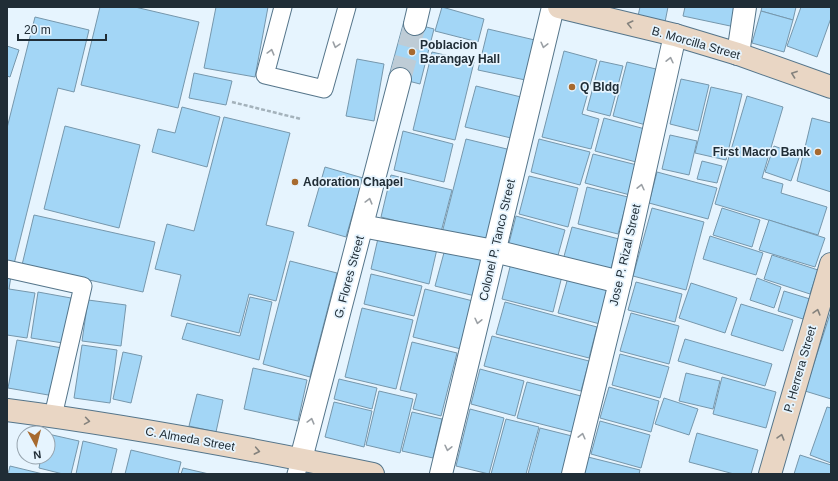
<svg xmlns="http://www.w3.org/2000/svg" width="838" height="481" viewBox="0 0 838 481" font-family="Helvetica,sans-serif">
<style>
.building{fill:#a3d6f6;stroke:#7697ac}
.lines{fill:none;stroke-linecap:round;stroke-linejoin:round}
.street-tunnel{stroke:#beccd6;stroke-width:22;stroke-dasharray:22 11;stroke-linecap:butt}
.lane-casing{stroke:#55758a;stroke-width:19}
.street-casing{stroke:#55758a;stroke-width:24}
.secondary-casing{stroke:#55758a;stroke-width:24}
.path{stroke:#a4b2bb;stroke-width:2.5;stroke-dasharray:4 2;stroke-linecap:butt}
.lane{stroke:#fff;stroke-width:17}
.street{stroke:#fff;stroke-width:22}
.secondary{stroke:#e9d6c4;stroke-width:22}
.oneway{stroke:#84827d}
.oneway2{stroke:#9ba0a5}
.poi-dot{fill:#a76a2f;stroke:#e6f4fe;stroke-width:1.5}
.labels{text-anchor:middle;stroke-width:3.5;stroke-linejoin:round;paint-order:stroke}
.street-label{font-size:12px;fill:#202d36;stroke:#e6f4fe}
.poi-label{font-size:12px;font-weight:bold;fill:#202d36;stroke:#e6f4fe;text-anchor:start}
</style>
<rect width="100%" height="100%" fill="#e6f4fe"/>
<g class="building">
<path d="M100,7H135L199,22L178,108L81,85Z"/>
<path d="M216,7H268L255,77L204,68Z"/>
<path d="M442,7L484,19L478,42L435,31Z"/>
<path d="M640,7H668L665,22L638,16Z"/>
<path d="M685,7H739L735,27L683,16Z"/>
<path d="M762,7H796L793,20L761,11Z"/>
<path d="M801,7H831V18L817,57L787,46Z"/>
<path d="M761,11L793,20L784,52L752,43Z"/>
<path d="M35,17L89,30L74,92L58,88L14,264L7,262V128Z"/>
<path d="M404,21L434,29L420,84L389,76Z"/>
<path d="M488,29L539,41L530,81L478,70Z"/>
<path d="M7,46L19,50L10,77L7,76Z"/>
<path d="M564,51L597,60L582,114L599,119L591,149L542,137Z"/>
<path d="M432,52L474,62L455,140L413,130Z"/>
<path d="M357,59L384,64L374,121L346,116Z"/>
<path d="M600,61L623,66L610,116L587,110Z"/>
<path d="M627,62L660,70L646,125L613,116Z"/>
<path d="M194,73L232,81L226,105L189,98Z"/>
<path d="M681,79L709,85L698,131L670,124Z"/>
<path d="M476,86L521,97L511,138L465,127Z"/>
<path d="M711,87L742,94L726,160L695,153Z"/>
<path d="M747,96L783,107L762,178L783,184L781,193L827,207L818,235L715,204Z"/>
<path d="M182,107L220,117L207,167L152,152L158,129L175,133Z"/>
<path d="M224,117L290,133L266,225L294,232L276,301L249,294L239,333L171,316L181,275L155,269L167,224L194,231Z"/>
<path d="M604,118L645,129L636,162L595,151Z"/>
<path d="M812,118L831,123V192L797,181Z"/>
<path d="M65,126L140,145L119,228L44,209Z"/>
<path d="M403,131L453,144L444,182L394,170Z"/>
<path d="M670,135L697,141L689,175L662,169Z"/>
<path d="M466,139L511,150L487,244L442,233Z"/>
<path d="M539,139L590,152L580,185L531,172Z"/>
<path d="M774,146L800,155L791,181L765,172Z"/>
<path d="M593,154L637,165L630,195L585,183Z"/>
<path d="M702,161L722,166L717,183L697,179Z"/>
<path d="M325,167L363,178L346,237L308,226Z"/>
<path d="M657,172L717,188L708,219L649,203Z"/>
<path d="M391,175L452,190L441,232L381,217Z"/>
<path d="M529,176L578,188L568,227L519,214Z"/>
<path d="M587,187L628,197L618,234L578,224Z"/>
<path d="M652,208L704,222L686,290L633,276Z"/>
<path d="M722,208L760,220L752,247L713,235Z"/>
<path d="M34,215L155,242L143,292L22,265Z"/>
<path d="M516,216L565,230L557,259L508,247Z"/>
<path d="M769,220L825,238L815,267L759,250Z"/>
<path d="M572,227L619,239L610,272L563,260Z"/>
<path d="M379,234L437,249L429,284L371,269Z"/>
<path d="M710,236L763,253L756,275L703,259Z"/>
<path d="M445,249L484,259L475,296L435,286Z"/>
<path d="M772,255L818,270L810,294L764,279Z"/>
<path d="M512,259L563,272L553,312L502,299Z"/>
<path d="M290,261L337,273L310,377L263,364Z"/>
<path d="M371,274L422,286L414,316L364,304Z"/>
<path d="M569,274L610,284L600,324L558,313Z"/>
<path d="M7,275L11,276L9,289L35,293L27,338L7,335Z"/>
<path d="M757,278L781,287L774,308L750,300Z"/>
<path d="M636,282L682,294L675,322L628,310Z"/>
<path d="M691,283L737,298L725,333L679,318Z"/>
<path d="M425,289L477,302L465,350L413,337Z"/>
<path d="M784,291L810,299L803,319L778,311Z"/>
<path d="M38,292L71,298L63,343L31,338Z"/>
<path d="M250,297L272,302L259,360L182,339L187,323L240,336Z"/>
<path d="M88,300L126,305L121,346L82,341Z"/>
<path d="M505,302L597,327L589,358L496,334Z"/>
<path d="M741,304L793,320L783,351L731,335Z"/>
<path d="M362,308L413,320L396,389L345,377Z"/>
<path d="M831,311V399L805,391Z"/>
<path d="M631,313L679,326L669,364L620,351Z"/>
<path d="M492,336L589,361L581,391L484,366Z"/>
<path d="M685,339L772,364L765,386L678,361Z"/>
<path d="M17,340L62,348L54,396L8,388Z"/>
<path d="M412,342L457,353L441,416L413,409L417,394L400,390Z"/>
<path d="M82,345L117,350L110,403L74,398Z"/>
<path d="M123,352L142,356L131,403L113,399Z"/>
<path d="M620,354L669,367L660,398L612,385Z"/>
<path d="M253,368L307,380L298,421L244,409Z"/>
<path d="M480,369L524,381L515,416L471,404Z"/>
<path d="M686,373L720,381L713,409L679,401Z"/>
<path d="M722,377L776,392L766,428L713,414Z"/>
<path d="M339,379L377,388L372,409L334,399Z"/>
<path d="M527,382L581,396L572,432L517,418Z"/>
<path d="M609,387L659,401L651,432L600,418Z"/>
<path d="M379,391L413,399L400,453L366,445Z"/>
<path d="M197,394L223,400L216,432L189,426Z"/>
<path d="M664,398L698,409L689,435L655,424Z"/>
<path d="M334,402L372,411L364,447L325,437Z"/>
<path d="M827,407L831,408V463L810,455Z"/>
<path d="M470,409L504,418L489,474L456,466Z"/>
<path d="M412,412L442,419L433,458L402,451Z"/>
<path d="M506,419L539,427L526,474H491Z"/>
<path d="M600,421L650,435L641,468L591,454Z"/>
<path d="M540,428L572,436L563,474H528Z"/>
<path d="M697,433L758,450L751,474H734L689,462Z"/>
<path d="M48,434L79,441L71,474H63L39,468L41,457H48Z"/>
<path d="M83,441L117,449L111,474H76Z"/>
<path d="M131,450L181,462L178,474H125Z"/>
<path d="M800,455L831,465V474H794Z"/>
<path d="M588,457L640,470L639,474H584Z"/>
<path d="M10,466L43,474H8Z"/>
<path d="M183,468L209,474H181Z"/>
</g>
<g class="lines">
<path class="street-tunnel" d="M400,79L415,24"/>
<g class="lane-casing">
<g id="lane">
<path d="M283,7L265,75L324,89L347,7"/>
<path d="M7,269L83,286L53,416"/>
<path d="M296,474L301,459"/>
</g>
</g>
<g class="street-casing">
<g id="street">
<path d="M415,24L419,7"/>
<path d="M738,54L745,7"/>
<path d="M362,226L494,251L620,282"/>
<path d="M301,459L400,79"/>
<path d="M441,474L553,7"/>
<path d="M573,474L620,282L675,35"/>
</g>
</g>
<g class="secondary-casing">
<g id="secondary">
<path d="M559,7L675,35L738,54L831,87"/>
<path d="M7,410C130,426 252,449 373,474"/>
<path d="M770,474L831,264"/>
</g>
</g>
<path class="path" d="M232,102L301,119"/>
<use href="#lane" class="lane"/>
<use href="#street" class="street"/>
<use href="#secondary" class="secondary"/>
</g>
<defs><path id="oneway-chevron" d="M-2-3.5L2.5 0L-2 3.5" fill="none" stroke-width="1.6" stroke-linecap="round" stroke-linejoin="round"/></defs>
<g class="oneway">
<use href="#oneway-chevron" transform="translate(630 24) rotate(-166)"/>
<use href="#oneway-chevron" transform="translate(794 74) rotate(-160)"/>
<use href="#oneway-chevron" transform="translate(817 312) rotate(-74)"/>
<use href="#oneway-chevron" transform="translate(87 421) rotate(9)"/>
<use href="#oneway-chevron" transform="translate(781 437) rotate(-74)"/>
<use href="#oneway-chevron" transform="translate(257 451) rotate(11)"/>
</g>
<g class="oneway2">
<use href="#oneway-chevron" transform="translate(336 45) rotate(106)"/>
<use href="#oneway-chevron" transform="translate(544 45) rotate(104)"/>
<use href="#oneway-chevron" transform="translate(271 52) rotate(-75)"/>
<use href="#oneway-chevron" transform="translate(670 60) rotate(-77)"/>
<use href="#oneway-chevron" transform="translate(641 187) rotate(-77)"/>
<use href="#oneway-chevron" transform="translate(369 201) rotate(-75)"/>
<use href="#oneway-chevron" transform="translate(478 321) rotate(103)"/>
<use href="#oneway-chevron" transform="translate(311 421) rotate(-75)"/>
<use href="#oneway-chevron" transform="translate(582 436) rotate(-76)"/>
<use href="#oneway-chevron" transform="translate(448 448) rotate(103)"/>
</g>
<g class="poi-dot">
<circle cx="412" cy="52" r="4"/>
<circle cx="572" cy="87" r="4"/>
<circle cx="818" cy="152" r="4"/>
<circle cx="295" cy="182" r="4"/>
</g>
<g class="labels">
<g class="street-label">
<text transform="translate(696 43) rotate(16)" y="4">B. Morcilla Street</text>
<text transform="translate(497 240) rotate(-77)" y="4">Colonel P. Tanco Street</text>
<text transform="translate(625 255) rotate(-77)" y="4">Jose P. Rizal Street</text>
<text transform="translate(349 277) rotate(-75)" y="4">G. Flores Street</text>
<text transform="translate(800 369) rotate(-74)" y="4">P. Herrera Street</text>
<text transform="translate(190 439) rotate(10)" y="4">C. Almeda Street</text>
</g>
<g class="poi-label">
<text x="420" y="49">Poblacion<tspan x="420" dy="14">Barangay Hall</tspan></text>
<text x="580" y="91">Q Bldg</text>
<text x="810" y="156" text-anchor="end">First Macro Bank</text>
<text x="303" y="186">Adoration Chapel</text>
</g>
</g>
<rect width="838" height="481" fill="none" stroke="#202d36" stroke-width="16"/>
<g transform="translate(36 445) rotate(173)"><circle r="19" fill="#e6f4fe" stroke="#97a4ae"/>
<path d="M0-3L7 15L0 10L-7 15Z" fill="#a76a2f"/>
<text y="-6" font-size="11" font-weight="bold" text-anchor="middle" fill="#202d36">N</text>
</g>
<path d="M18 34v6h88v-6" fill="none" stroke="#202d36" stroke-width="2"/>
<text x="24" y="34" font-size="12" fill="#202d36" stroke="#e6f4fe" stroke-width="3" paint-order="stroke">20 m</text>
</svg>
